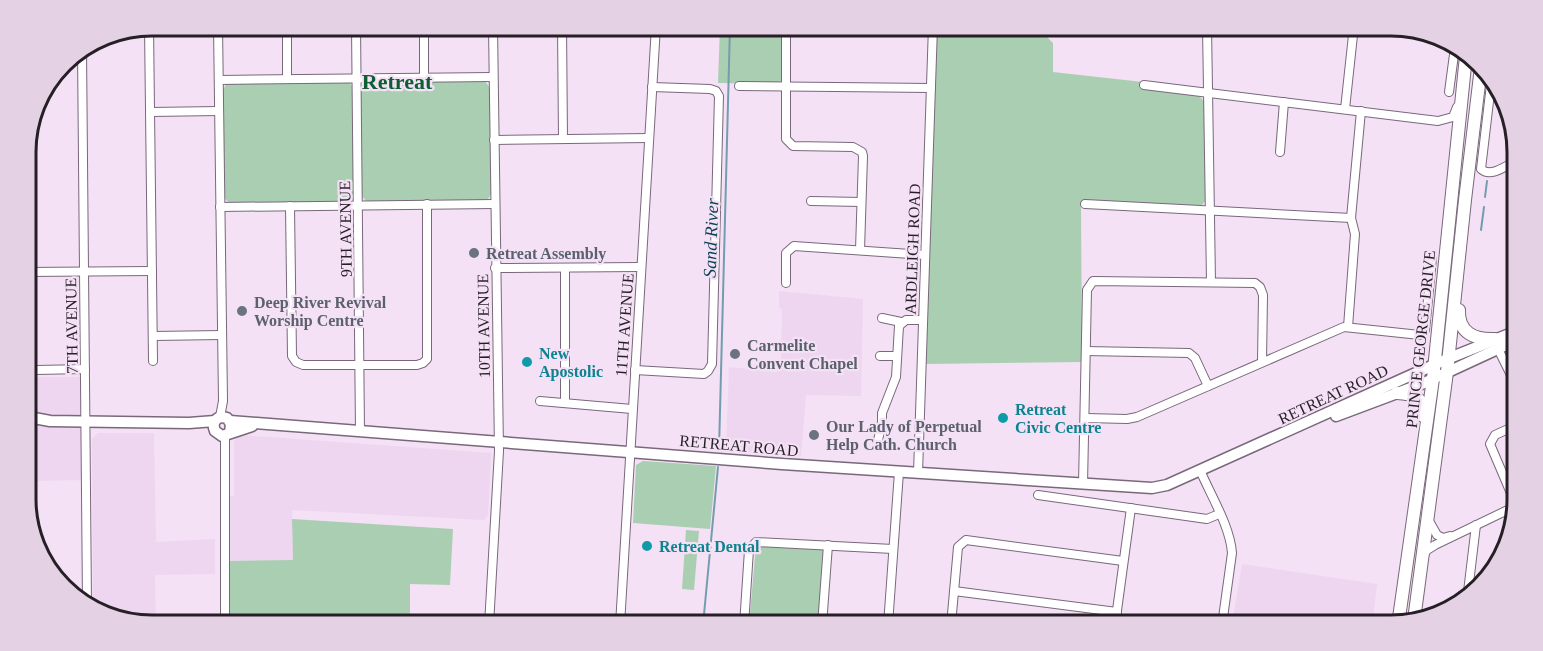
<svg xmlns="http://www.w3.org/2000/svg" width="1543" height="651" viewBox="0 0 1543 651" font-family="'Times New Roman',serif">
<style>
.built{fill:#eed5f0}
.green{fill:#aaceb1}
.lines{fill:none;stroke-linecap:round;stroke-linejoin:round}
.stream{stroke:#739dae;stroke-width:2}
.street-casing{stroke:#79687b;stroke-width:10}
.secondary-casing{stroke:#79687b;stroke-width:13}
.primary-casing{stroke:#79687b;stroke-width:14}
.street{stroke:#fff;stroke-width:8}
.secondary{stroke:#fff;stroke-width:10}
.primary{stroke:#fff;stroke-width:12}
.worship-dot{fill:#6b7280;stroke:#f4e1f5;stroke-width:2}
.culture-dot{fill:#0f9aa8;stroke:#f4e1f5;stroke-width:2}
.labels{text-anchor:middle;stroke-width:4.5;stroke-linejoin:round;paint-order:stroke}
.street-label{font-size:16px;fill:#261f26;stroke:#f4e1f5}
.worship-label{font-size:16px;font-weight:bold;fill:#5b616d;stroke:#f4e1f5;text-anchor:start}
.culture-label{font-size:16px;font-weight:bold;fill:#0d838f;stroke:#f4e1f5;text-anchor:start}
.water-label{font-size:18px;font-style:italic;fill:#0b4353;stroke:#f4e1f5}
.district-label{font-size:22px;font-weight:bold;fill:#0e5e34;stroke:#f4e1f5}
.rim{fill:none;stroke:#261f26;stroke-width:3}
</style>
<rect width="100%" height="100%" fill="#f4e1f5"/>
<g class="built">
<path d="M779,291L863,299L861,396L806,395L801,456L726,451L729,367L777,372L778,364H781L782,309L779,308Z"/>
<path d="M26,371L29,373L30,377H85L86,480L27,481Z"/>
<path d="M98,433H154L156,542L215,539V574L155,575L156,625L104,616L93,608L92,439Z"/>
<path d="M239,435L491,453L488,515L484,520L292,510L293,560L228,561V496H234V440Z"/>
<path d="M1242,564L1377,584L1372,625H1232Z"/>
</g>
<g class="green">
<path d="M720,26H783L781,81L777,84L718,83Z"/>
<path d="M936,26H1044V34L1053,43V72L1143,82L1199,96L1204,101L1207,198L1203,204L1198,207L1081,201L1082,362L925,364Z"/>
<path d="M484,80L490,88L491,193L489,198L484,201L367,202L361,195L360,87L363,83Z"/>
<path d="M345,81L350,83L353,88V199L347,202H228L223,196L222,92L226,84Z"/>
<path d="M643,461L716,466L710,529L633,523L636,465Z"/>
<path d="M292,519L453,529L450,585L410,584V625H229L228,561L293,560Z"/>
<path d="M686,530L699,531L694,590L682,589Z"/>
<path d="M756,545L818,547L823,550L819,625H749Z"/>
</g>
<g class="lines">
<g class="stream">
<path d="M1485,197L1487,181"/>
<path d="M1481,230L1484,207"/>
<path d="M719,450L730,26"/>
<path d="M703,625L718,467"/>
</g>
<g class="street-casing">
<g id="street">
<path d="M149,26L153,361"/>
<path d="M218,26L223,401L220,417"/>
<path d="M287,26V79"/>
<path d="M356,26L360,432"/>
<path d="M424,26V78"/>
<path d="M562,26L563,139"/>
<path d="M786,26V139L793,146L853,147L862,152L863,156L860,250"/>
<path d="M1207,26L1211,282"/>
<path d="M1058,29L1183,26"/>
<path d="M82,49L87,603"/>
<path d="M1492,76L1481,169C1491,178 1505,166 1516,161"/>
<path d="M219,80L493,77"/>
<path d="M1144,85L1438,121L1453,117L1457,107"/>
<path d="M739,86L931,88"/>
<path d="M1449,92L1455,47"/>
<path d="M1345,109L1354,26"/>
<path d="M150,112L219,111"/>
<path d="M494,140L649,138"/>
<path d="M1280,152L1284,102"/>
<path d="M811,201L861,202"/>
<path d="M1085,204L1351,218"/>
<path d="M290,206L292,356L296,362L303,365H417L423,363L427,359V204"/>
<path d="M220,207L495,204"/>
<path d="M495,268L641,267"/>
<path d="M26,272L152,271"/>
<path d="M786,283V253L794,246L925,255"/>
<path d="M882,318L901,322"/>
<path d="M1348,327L1355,234L1351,218L1361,111"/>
<path d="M153,336L222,335"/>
<path d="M1498,349L1517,387"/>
<path d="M1086,351L1189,353L1195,358L1208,386"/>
<path d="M880,356H897"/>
<path d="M26,365L36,370L85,369"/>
<path d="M635,370L704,374L708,371L712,364L719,96L716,91L710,89L652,87"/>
<path d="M540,401L632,409"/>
<path d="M565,402V268"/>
<path d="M1086,418L1127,419L1137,417L1344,327L1420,335L1425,330L1432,258"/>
<path d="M877,445L882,422V413L896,377L899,326L906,320H923"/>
<path d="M1200,470C1211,496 1230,526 1232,553L1222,625"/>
<path d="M918,473L933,26"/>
<path d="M1083,484L1087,290L1093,281L1255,283L1260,287L1263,295L1262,362"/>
<path d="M1038,495L1207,519L1219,514"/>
<path d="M1516,505L1490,444L1495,435L1517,425"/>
<path d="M1429,521L1437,535L1443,538L1450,536"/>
<path d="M1423,556L1427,550L1435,545L1516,506"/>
<path d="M954,591L1117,612"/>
<path d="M1467,600L1476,525"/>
<path d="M225,625V435"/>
<path d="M489,625L499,451L493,26"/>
<path d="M620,625L656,26"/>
<path d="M744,625L749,550L756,542L893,549"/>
<path d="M822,625L828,545"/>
<path d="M888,625L899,472"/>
<path d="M951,625L958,547L966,540L1123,561"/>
<path d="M1115,625L1131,508"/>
</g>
</g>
<g class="secondary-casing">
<g id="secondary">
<path d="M26,414L34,418L50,421L189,423L215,421"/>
<path d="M1336,416L1424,383L1517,340"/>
<path d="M230,421L782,464L1152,488L1167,485L1447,359L1517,331"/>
<path d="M230,432L231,424L227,418C217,415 211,422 215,431L222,436L252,426"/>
</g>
</g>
<g class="primary-casing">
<g id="primary">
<path d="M1459,310C1458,333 1475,340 1495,339"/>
<path d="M1397,393C1414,394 1425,398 1423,416"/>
<path d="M1414,620L1447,372L1465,200L1481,67"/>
<path d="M1398,625L1433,379L1466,56"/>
</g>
</g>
<use href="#street" class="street"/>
<use href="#secondary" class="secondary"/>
<use href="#primary" class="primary"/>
</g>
<g class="worship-dot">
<circle cx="474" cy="253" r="6"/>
<circle cx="242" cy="311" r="6"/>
<circle cx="735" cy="354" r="6"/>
<circle cx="814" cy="435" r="6"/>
</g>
<g class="culture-dot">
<circle cx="527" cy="362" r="6"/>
<circle cx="1003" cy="418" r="6"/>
<circle cx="647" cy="546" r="6"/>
</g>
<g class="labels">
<g class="street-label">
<text transform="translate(345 229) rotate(-91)" y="6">9TH AVENUE</text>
<text transform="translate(912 249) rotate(-88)" y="6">ARDLEIGH ROAD</text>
<text transform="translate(624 325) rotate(-86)" y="6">11TH AVENUE</text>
<text transform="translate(71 326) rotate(-91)" y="6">7TH AVENUE</text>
<text transform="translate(483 326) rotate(-91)" y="6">10TH AVENUE</text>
<text transform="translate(1420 339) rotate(-84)" y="6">PRINCE GEORGE DRIVE</text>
<text transform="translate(1333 394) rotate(-25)" y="6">RETREAT ROAD</text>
<text transform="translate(739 445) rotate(5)" y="6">RETREAT ROAD</text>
</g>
<g class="worship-label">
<text x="486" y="259">Retreat Assembly</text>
<text x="254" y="308">Deep River Revival<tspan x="254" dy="18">Worship Centre</tspan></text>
<text x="747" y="351">Carmelite<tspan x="747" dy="18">Convent Chapel</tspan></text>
<text x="826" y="432">Our Lady of Perpetual<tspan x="826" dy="18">Help Cath. Church</tspan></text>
</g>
<g class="culture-label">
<text x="539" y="359">New<tspan x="539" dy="18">Apostolic</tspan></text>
<text x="1015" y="415">Retreat<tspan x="1015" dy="18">Civic Centre</tspan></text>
<text x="659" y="552">Retreat Dental</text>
</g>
<g class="water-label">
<text transform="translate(711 238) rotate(-88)" y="6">Sand River</text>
</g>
<g class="district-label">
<text x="397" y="89">Retreat</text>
</g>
</g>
<path d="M0 0H1543V651H0ZM152 36H1391A116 116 0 0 1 1507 152V499A116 116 0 0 1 1391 615H152A116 116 0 0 1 36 499V152A116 116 0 0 1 152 36Z" fill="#e4d1e4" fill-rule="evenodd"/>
<path class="rim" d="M152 36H1391A116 116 0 0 1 1507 152V499A116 116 0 0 1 1391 615H152A116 116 0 0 1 36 499V152A116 116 0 0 1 152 36Z"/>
</svg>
